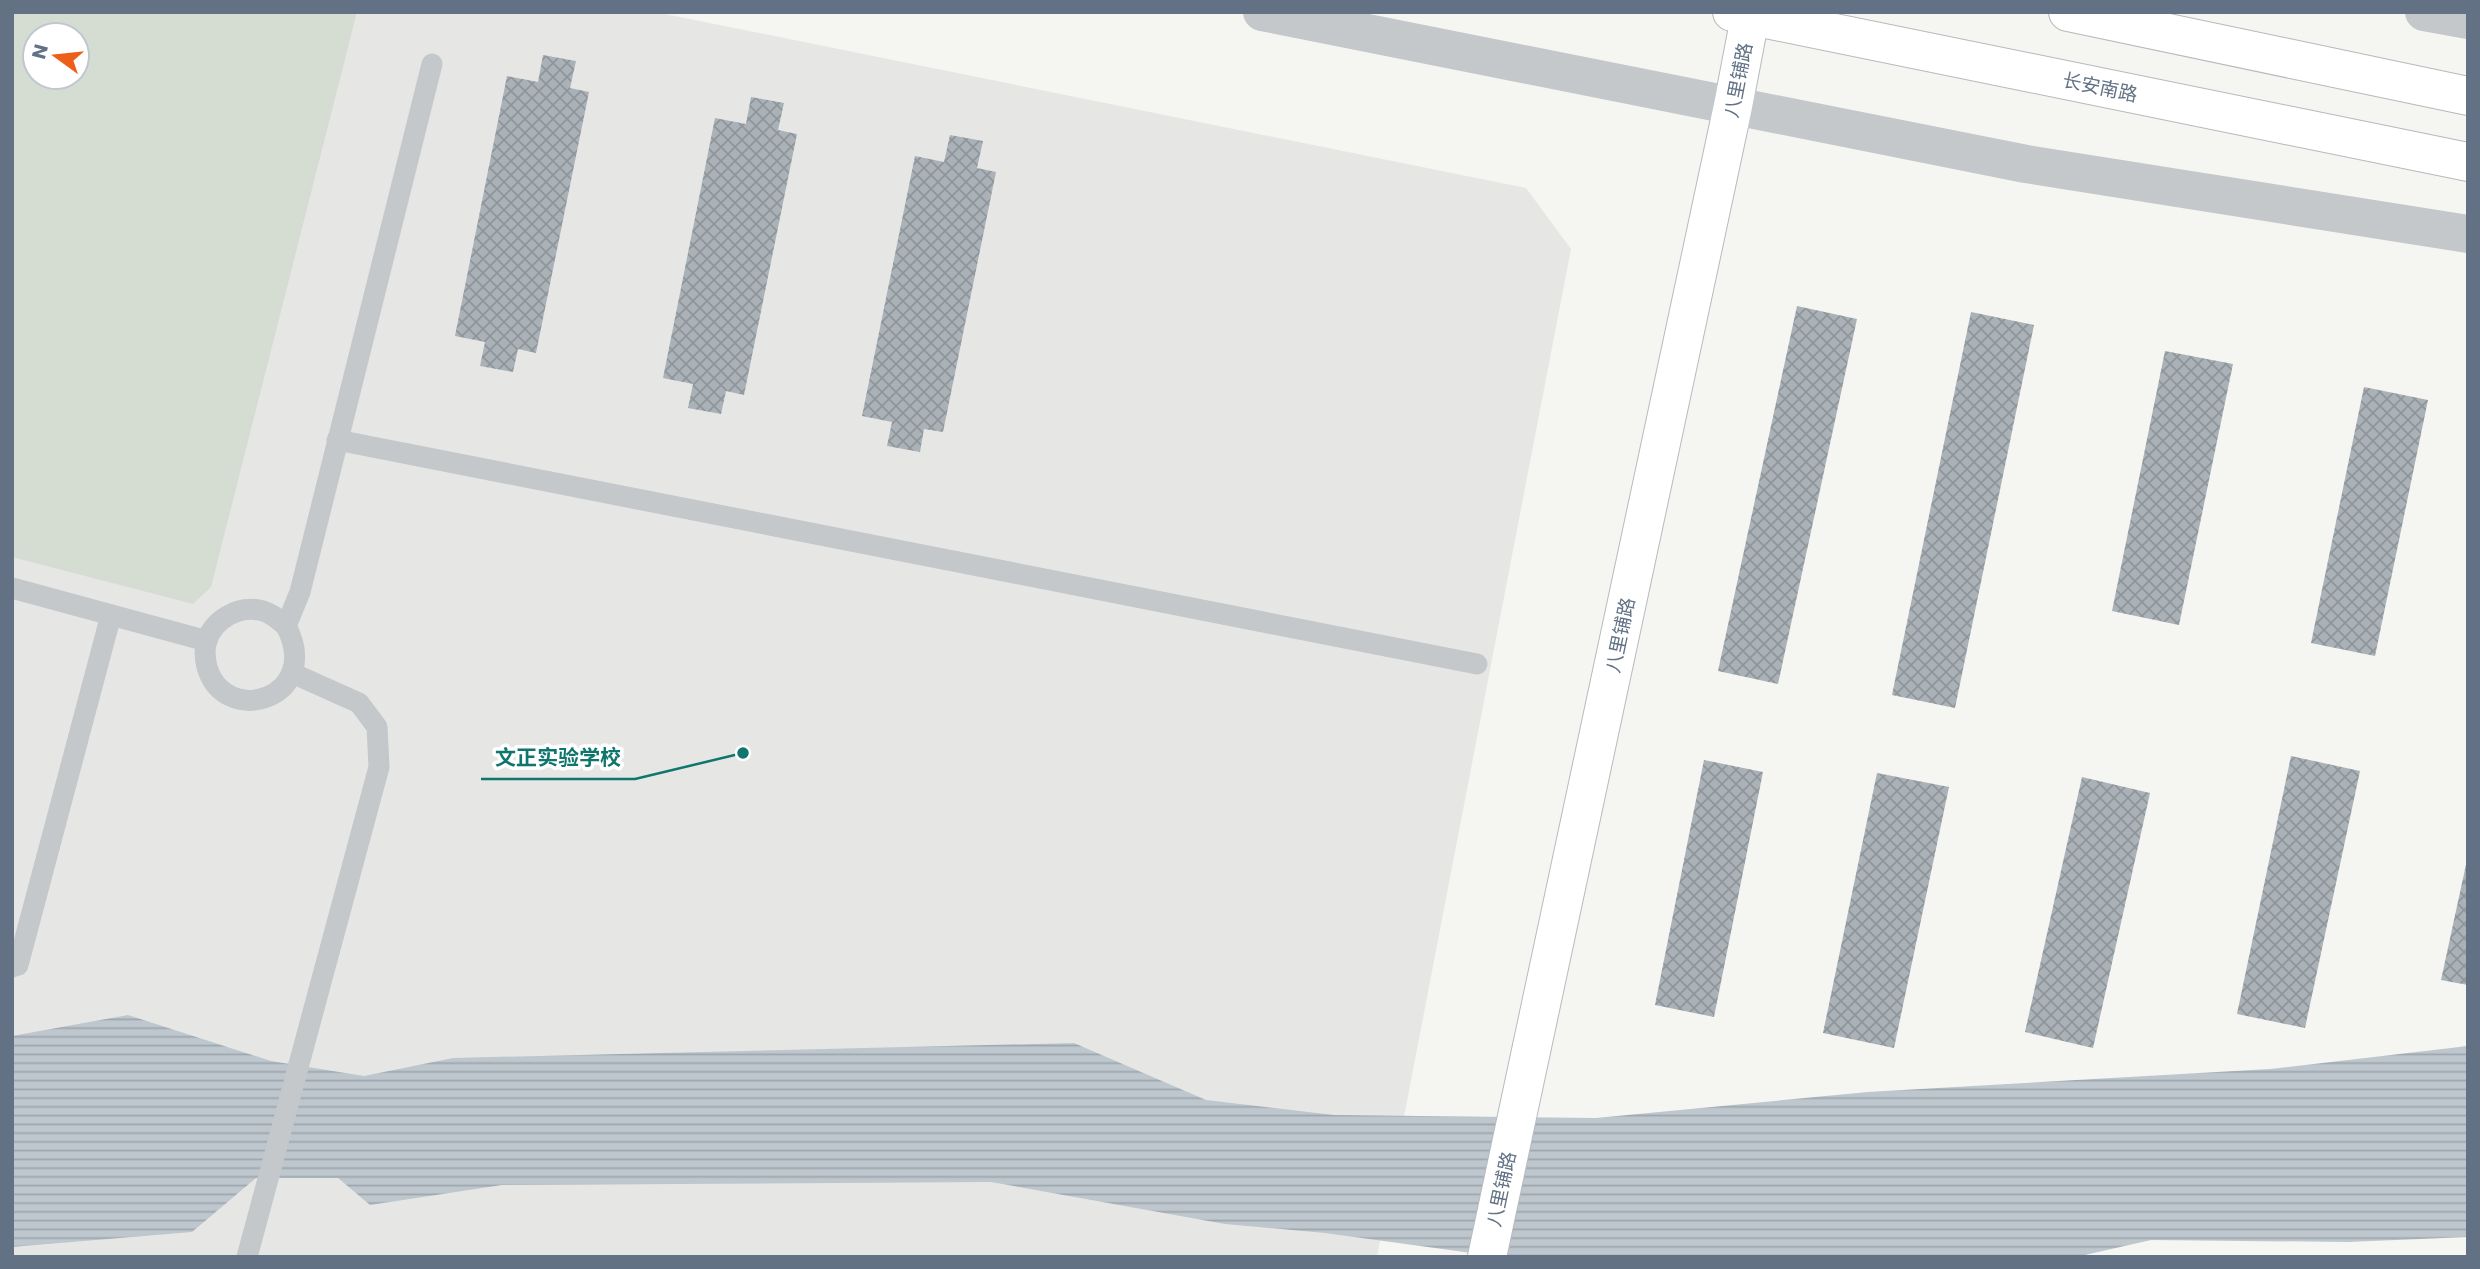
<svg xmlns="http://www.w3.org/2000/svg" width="2480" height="1269" viewBox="0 0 2480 1269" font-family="Poppins,'Noto Sans SC',sans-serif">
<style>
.built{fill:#e6e7e5;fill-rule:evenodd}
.garden{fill:#d5ddd2;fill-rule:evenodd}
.water{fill:url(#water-rules)}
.building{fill:url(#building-cross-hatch)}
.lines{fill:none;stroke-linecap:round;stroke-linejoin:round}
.secondary-casing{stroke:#b6bbc0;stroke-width:40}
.primary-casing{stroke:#b5b9bd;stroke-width:40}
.lane{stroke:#c4c8cb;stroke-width:21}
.street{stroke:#c4c8cb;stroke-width:38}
.secondary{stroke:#fff;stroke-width:38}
.primary{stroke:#fff;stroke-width:38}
.labels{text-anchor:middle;stroke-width:7;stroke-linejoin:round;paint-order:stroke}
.street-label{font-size:19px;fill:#627284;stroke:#fff}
.leader{fill:none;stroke:#0f766e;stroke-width:2.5}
.callout-dot{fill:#0f766e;stroke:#fff;stroke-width:2.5}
.callout-label{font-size:21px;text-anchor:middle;font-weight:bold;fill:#0f766e;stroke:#fff;stroke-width:7;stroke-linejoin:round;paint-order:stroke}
</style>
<defs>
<pattern id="water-rules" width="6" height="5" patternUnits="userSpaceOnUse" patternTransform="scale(1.75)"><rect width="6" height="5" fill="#bdc7cd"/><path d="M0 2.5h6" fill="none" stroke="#9da6ac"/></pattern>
<pattern id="building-cross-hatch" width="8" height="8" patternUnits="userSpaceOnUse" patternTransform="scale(1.75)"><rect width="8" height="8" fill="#aab2b8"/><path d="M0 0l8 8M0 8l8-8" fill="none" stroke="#8e959b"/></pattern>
</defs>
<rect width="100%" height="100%" fill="#f5f5f1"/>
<path class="built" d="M12,12H655L1526,188L1571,249L1377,1257H12ZM35,35H77V77H35Z"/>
<path class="garden" d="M12,12H357L211,587L193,604L12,557ZM35,35H77V77H35Z"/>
<path class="water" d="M128,1015L271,1061L364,1076L453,1058L1074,1043L1206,1100L1334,1115L1596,1118L1868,1092L2270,1069L2468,1046V1237L2348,1242L2151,1240L2076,1257H1501L1325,1233L1225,1224L991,1182L502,1185L370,1205L338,1178H256L192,1232L12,1247V1036Z"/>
<g class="building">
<path d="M543,55L576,61L570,88L589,92L536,353L518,349L513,372L480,366L485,342L455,336L507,76L538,82Z"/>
<path d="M751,97L784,103L778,130L797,134L744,395L726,391L721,414L688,408L693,384L663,378L715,118L746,124Z"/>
<path d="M950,135L983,141L977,168L996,172L943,432L924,429L920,452L887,446L892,422L862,416L915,156L944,162Z"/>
<path d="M1797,306L1857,319L1778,684L1718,671Z"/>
<path d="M1971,312L2034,325L1955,708L1892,695Z"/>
<path d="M2165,351L2233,364L2179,625L2112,611Z"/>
<path d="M2364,387L2428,400L2375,656L2311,643Z"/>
<path d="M2291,756L2360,771L2305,1028L2237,1014Z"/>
<path d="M1704,760L1763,772L1714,1017L1655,1005Z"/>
<path d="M1877,773L1949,787L1894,1048L1823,1033Z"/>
<path d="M2082,777L2150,793L2093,1048L2025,1032Z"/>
<path d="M2467,860H2468V985L2441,980Z"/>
</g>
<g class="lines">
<g class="secondary-casing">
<path id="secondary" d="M1487,1257L1733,106L1751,12"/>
</g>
<g class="primary-casing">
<g id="primary">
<path d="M1732,12L2468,162"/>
<path d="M2068,12L2468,96"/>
</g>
</g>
<g class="lane">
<path d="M337,440L1477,664"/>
<path d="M12,588L207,641"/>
<path d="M286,626C278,619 270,612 259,610C237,606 214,620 207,640C204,649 205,659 207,667C225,729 324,698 286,626L300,592L432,64"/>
<path d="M12,967L18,965L111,615"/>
<path d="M247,1257L379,767L377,727L359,703L292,673"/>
</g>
<g class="street">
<path d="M1262,12L2026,164L2468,234"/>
<path d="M2424,12L2468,20"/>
</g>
<use href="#secondary" class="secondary"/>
<use href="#primary" class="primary"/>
</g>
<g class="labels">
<g class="street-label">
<text transform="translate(1738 80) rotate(-79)" y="7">八里铺路</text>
<text transform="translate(2100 87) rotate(12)" y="7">长安南路</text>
<text transform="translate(1620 635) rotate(-78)" y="7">八里铺路</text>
<text transform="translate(1501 1189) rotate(-78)" y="7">八里铺路</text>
</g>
</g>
<path class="leader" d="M743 753L635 779H481"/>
<circle class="callout-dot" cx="743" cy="753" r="7"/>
<g class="callout-label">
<text x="558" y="765">文正实验学校</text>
</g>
<rect width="2480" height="1269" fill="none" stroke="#627284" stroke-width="28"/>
<g transform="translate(56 56) rotate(285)"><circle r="33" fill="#ffffff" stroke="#c0c7ce" stroke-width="2"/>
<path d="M0-5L12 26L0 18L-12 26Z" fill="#ed5e19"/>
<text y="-10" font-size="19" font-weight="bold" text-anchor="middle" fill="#627284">N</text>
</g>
</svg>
